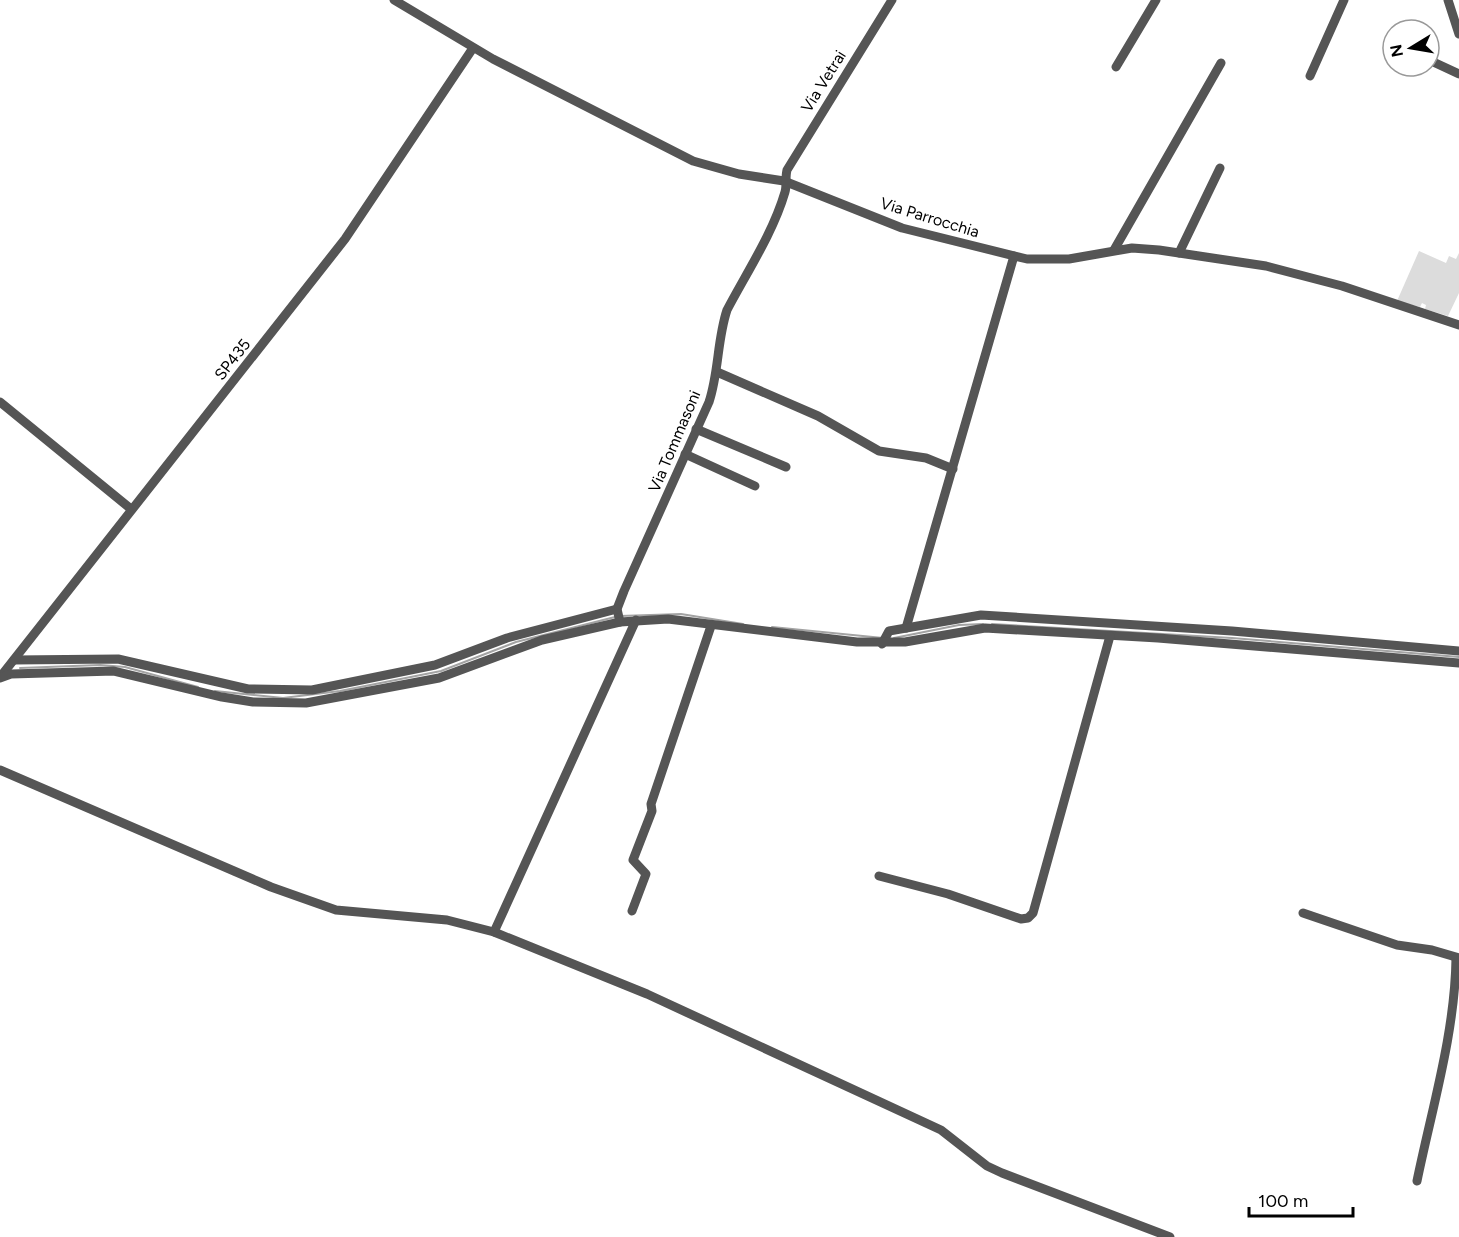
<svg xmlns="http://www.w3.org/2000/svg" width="1459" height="1237" viewBox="0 0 1459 1237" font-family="Figtree,sans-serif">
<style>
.green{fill:#dcdcdc}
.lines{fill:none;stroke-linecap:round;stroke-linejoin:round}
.stream{stroke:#a3a3a3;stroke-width:2}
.minor{stroke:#555;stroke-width:9}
.labels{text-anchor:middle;stroke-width:4.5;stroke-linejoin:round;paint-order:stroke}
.street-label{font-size:16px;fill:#000;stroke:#fff}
</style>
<rect width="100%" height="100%" fill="#fff"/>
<path class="green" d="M1419,251L1446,263L1449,256L1456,259L1459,253V293L1448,316L1425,309L1426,305L1422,303L1420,307L1397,301Z"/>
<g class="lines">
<g class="stream">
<path d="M620,616L681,614L743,624"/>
<path d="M992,624L1232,638L1459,657"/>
<path d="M772,627L883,638"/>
<path d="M894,638L959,625L983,624"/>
<path d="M20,668L100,665L125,667L198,687"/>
<path d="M215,691L283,698L340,691L441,671L516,642L615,617"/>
</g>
<g class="minor">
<path d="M394,0L493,59L693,161L739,174L784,181L902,228L1027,259H1069L1132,248L1159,250L1266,266L1342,286L1459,325"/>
<path d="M1448,0L1459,34"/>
<path d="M1429,60L1459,74"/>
<path d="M1116,67L1156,0"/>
<path d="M1310,76L1344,0"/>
<path d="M1114,250L1221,63"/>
<path d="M1179,253L1220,168"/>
<path d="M717,372L818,416L879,451L926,458L953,469"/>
<path d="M0,402L131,509"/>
<path d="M696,429L786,467"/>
<path d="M685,454L755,486"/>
<path d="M620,622L617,609L624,591L709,402C719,372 717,340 727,310C747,272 773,233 785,192C787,185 785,178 787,170L892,0"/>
<path d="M906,628L1014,256"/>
<path d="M882,644L889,631L981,615L1232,631L1459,651"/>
<path d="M14,660L118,659L248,689L312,690L435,665L507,638L617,609"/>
<path d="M1,676L345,239L473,48"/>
<path d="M0,678L11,674L114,671L222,697L253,702L306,703L439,678L542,640L620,622L668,619L857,642H905L985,628L1158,638L1459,663"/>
<path d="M0,770L271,887L336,910L447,920L494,932L647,994L941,1130L987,1166L1002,1173L1170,1237"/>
<path d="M879,876L948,894L1021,919L1028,918L1033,913L1110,636"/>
<path d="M632,911L646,874L633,860L652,811L651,804L711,626"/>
<path d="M1303,913L1397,945L1432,950L1459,958"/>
<path d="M494,932L636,620"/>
<path d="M1417,1181C1432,1108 1455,1033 1456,958"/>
</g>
</g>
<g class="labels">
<g class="street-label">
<text transform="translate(823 81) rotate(-58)" y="6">Via Vetrai</text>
<text transform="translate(930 217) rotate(17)" y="6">Via Parrocchia</text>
<text transform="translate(232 359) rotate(-52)" y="6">SP435</text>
<text transform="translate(674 441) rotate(-67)" y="6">Via Tommasoni</text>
</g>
</g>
<g transform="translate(1411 48) rotate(259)"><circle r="28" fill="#ffffff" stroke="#999999" stroke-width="1.5"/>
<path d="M0-4.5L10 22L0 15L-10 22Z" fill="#000000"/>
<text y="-9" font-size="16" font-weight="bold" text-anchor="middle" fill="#000000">N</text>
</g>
<path d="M1249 1207v9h104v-9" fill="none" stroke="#000000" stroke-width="3"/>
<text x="1258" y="1207" font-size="18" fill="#000000" stroke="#ffffff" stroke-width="4.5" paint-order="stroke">100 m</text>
</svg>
